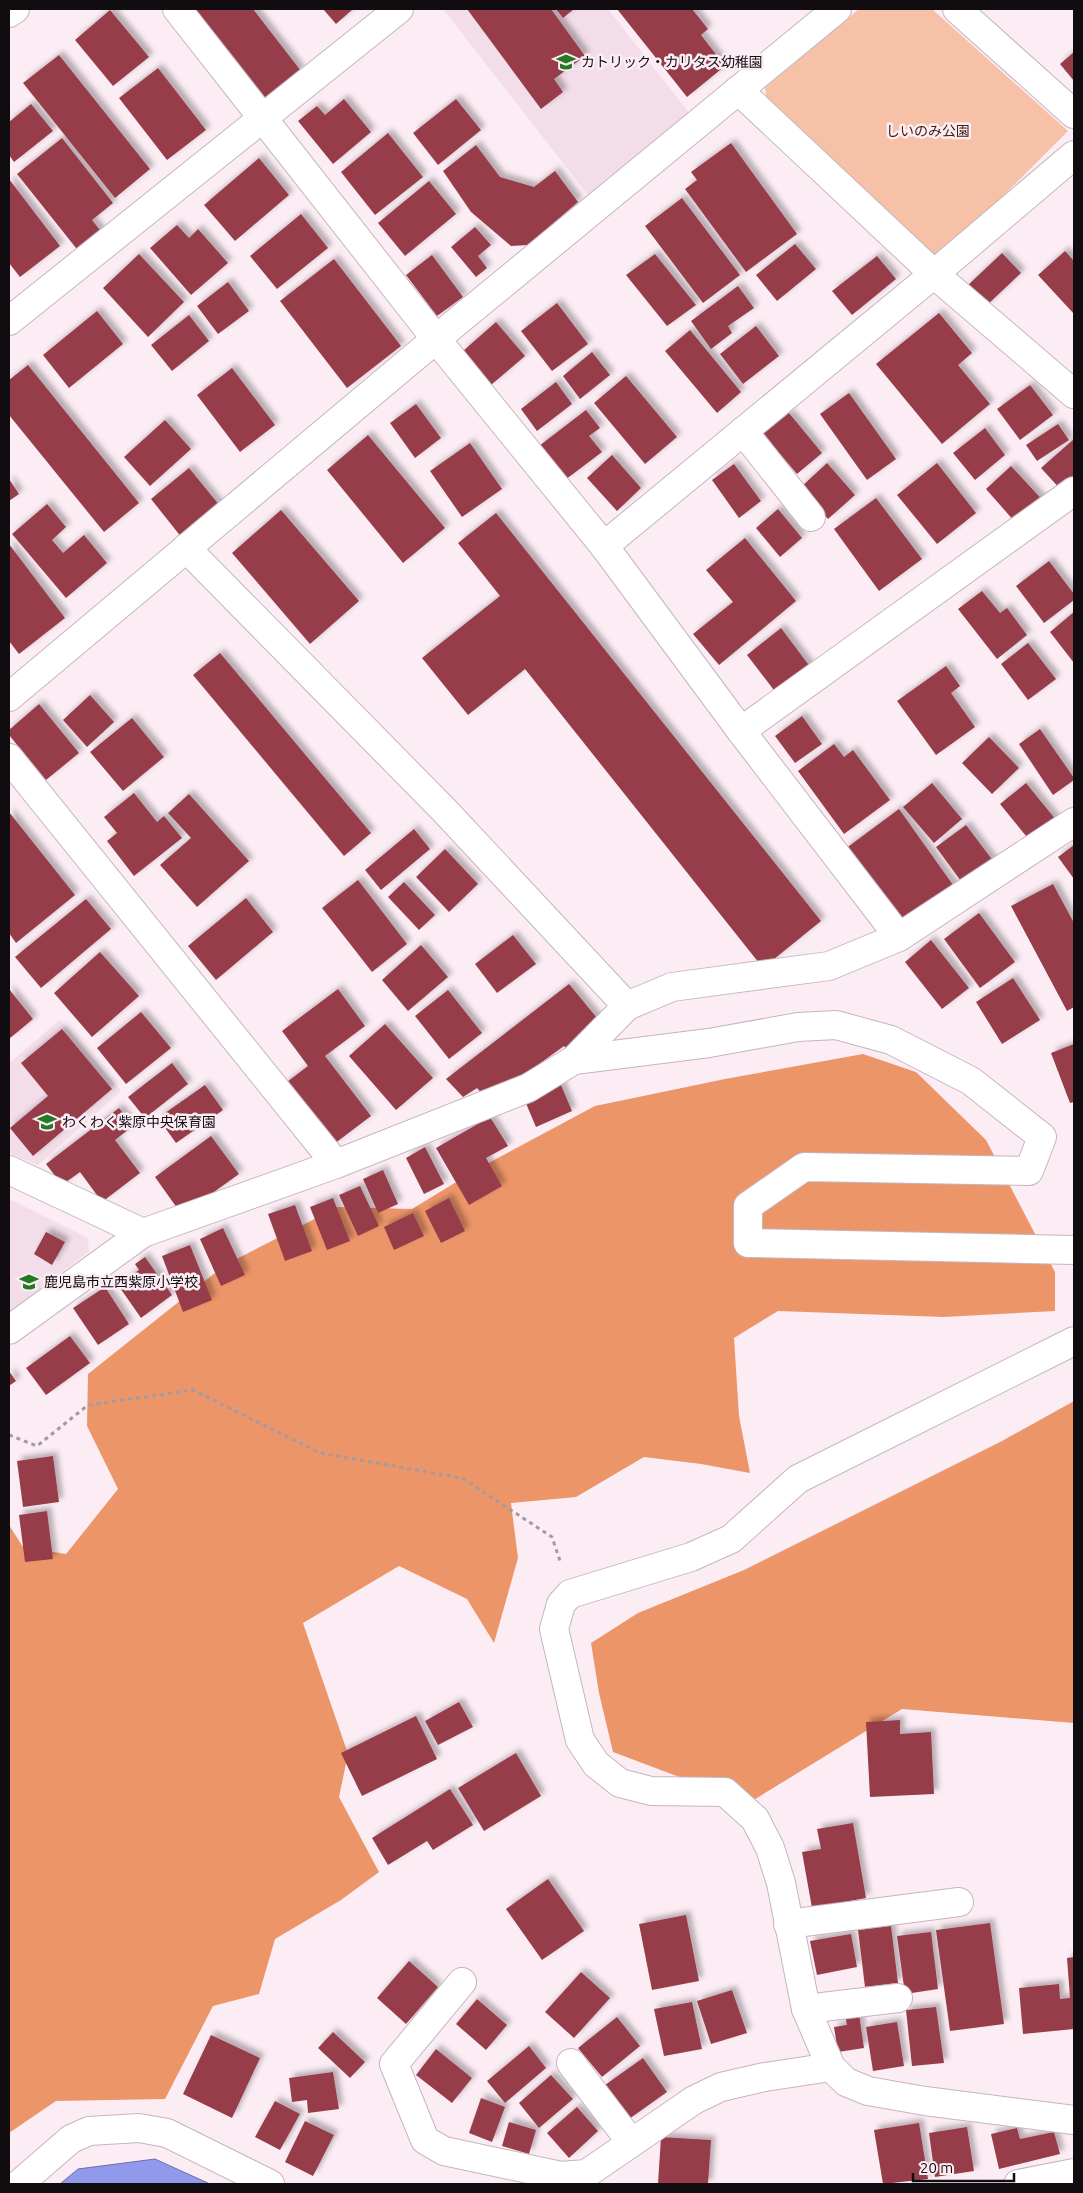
<svg xmlns="http://www.w3.org/2000/svg" width="1083" height="2193" viewBox="0 0 1083 2193" font-family="Ubuntu,'Noto Sans JP',sans-serif">
<style>
.built{fill:#f2dde9}
.green{fill:#f7c1a7}
.forest{fill:#ec9569}
.water{fill:#9199ec;stroke:#6b6faa}
.building{fill:#963d49;filter:url(#shadow)}
.lines{fill:none;stroke-linecap:round;stroke-linejoin:round}
.minor-casing{stroke:#c4b6be;stroke-width:30}
.path{stroke:#a59aa0;stroke-width:3;stroke-dasharray:4 4;stroke-linecap:butt}
.minor{stroke:#fff;stroke-width:28}
.labels{text-anchor:middle;stroke-width:5;stroke-linejoin:round;paint-order:stroke}
.poi-label{font-size:14px;fill:#110c0f;stroke:#fcedf5;text-anchor:start}
.park-label{font-size:14px;fill:#42200e;stroke:#fcedf5}
</style>
<defs>
<filter id="shadow"><feDropShadow dx="4.5" dy="-4.5" stdDeviation="2.5" flood-color="#0004"/></filter>
</defs>
<rect width="100%" height="100%" fill="#fcedf5"/>
<g class="built">
<path d="M443,9H608L690,114L588,195Z"/>
<path d="M60,1020L121,1091L38,1165L9,1153V1063Z"/>
<path d="M9,1199L88,1238L89,1251L9,1313Z"/>
</g>
<path class="green" d="M859,9H932L1068,131L932,267L767,105L765,88Z"/>
<g class="forest">
<path d="M863,1054L916,1072L986,1140L1055,1272V1311L944,1317L778,1311L734,1338L739,1416L750,1473L701,1464L644,1457L576,1497L511,1503L518,1558L494,1643L467,1599L399,1566L303,1623L348,1754L339,1797L379,1872L341,1900L275,1939L259,1994L213,2006L165,2099L56,2101L9,2133V1525L23,1547L66,1554L118,1489L87,1426L88,1374L225,1265L338,1207L412,1209L481,1167L595,1106L725,1079Z"/>
<path d="M1074,1401V1723L902,1709L752,1801L690,1781L613,1752L599,1693L591,1643L638,1613L744,1570L1002,1441Z"/>
</g>
<path class="water" d="M155,2159L210,2184H60L78,2169Z"/>
<g class="building">
<path d="M188,9H253L301,71L261,102Z"/>
<path d="M323,9H353L336,24Z"/>
<path d="M467,9H551L585,56L554,79L563,92L541,109Z"/>
<path d="M556,9H574L563,18Z"/>
<path d="M617,9H692L708,29L701,35L725,66L687,97Z"/>
<path d="M110,10L149,57L113,86L75,40Z"/>
<path d="M1074,52V81L1060,64Z"/>
<path d="M59,55L150,169L115,198L23,83Z"/>
<path d="M158,68L206,130L167,160L119,98Z"/>
<path d="M344,99L371,132L333,164L298,121L317,106L325,115Z"/>
<path d="M456,99L481,130L438,165L413,133Z"/>
<path d="M31,104L53,131L14,162L9,155V122Z"/>
<path d="M388,133L423,177L375,215L341,172Z"/>
<path d="M62,138L113,203L92,220L103,234L80,253L17,174Z"/>
<path d="M731,143L797,234L746,272L685,189L697,180L691,172Z"/>
<path d="M476,145L500,177L534,187L555,171L578,202L528,245L511,246L471,212L443,171Z"/>
<path d="M259,158L289,195L235,241L204,205Z"/>
<path d="M9,179L60,246L20,277L9,263Z"/>
<path d="M429,181L456,214L405,256L378,223Z"/>
<path d="M682,198L740,275L703,303L645,226Z"/>
<path d="M301,214L328,248L277,289L250,256Z"/>
<path d="M177,225L189,238L198,229L228,263L191,295L150,248Z"/>
<path d="M475,227L491,245L478,256L487,268L476,277L451,247Z"/>
<path d="M795,244L816,269L777,301L756,275Z"/>
<path d="M1065,251L1074,261V314L1038,275Z"/>
<path d="M1002,253L1021,273L985,307L966,287Z"/>
<path d="M139,254L184,302L148,337L103,288Z"/>
<path d="M655,254L696,305L667,326L626,275Z"/>
<path d="M432,255L463,297L437,316L406,275Z"/>
<path d="M877,256L896,279L852,315L832,291Z"/>
<path d="M334,259L401,346L347,388L280,301Z"/>
<path d="M228,282L249,311L218,334L197,306Z"/>
<path d="M738,286L754,308L728,326L732,333L711,349L691,321Z"/>
<path d="M557,303L588,344L552,371L521,331Z"/>
<path d="M97,311L123,344L69,388L43,355Z"/>
<path d="M939,313L972,353L958,365L990,404L942,444L876,364Z"/>
<path d="M189,315L209,341L172,371L151,345Z"/>
<path d="M496,322L525,356L491,385L463,351Z"/>
<path d="M756,326L779,356L743,384L720,354Z"/>
<path d="M690,330L741,392L717,413L665,351Z"/>
<path d="M592,352L610,375L580,399L563,376Z"/>
<path d="M28,365L139,503L104,532L9,415V380Z"/>
<path d="M232,368L275,425L240,452L197,395Z"/>
<path d="M626,376L677,437L645,464L594,403Z"/>
<path d="M556,382L572,404L537,431L521,409Z"/>
<path d="M1030,385L1053,415L1020,440L997,409Z"/>
<path d="M849,393L896,459L867,480L820,414Z"/>
<path d="M416,404L441,438L415,458L390,423Z"/>
<path d="M586,410L600,428L589,436L602,452L565,480L539,446Z"/>
<path d="M789,413L822,453L797,474L763,434Z"/>
<path d="M165,420L191,449L150,486L124,457Z"/>
<path d="M1058,424L1069,440L1037,461L1026,445Z"/>
<path d="M985,428L1005,455L975,480L953,453Z"/>
<path d="M368,435L445,528L403,563L327,470Z"/>
<path d="M1074,439V481L1062,491L1041,468Z"/>
<path d="M470,443L502,489L462,517L430,471Z"/>
<path d="M612,455L641,488L617,511L587,478Z"/>
<path d="M827,463L855,495L828,519L801,487Z"/>
<path d="M937,463L976,513L937,544L897,495Z"/>
<path d="M734,464L761,501L739,518L712,480Z"/>
<path d="M1011,466L1048,506L1015,522L986,489Z"/>
<path d="M189,468L220,506L182,538L151,499Z"/>
<path d="M9,479L19,494L9,501Z"/>
<path d="M876,498L922,559L879,591L834,529Z"/>
<path d="M47,504L66,527L52,540L63,553L84,535L107,563L66,598L12,534Z"/>
<path d="M778,509L802,538L780,557L756,528Z"/>
<path d="M281,510L359,601L310,644L232,553Z"/>
<path d="M496,513L821,921L763,968L525,669L468,715L422,658L500,596L458,543Z"/>
<path d="M745,538L796,601L719,665L693,634L733,602L706,570Z"/>
<path d="M9,544L65,618L19,654L9,641Z"/>
<path d="M1049,561L1074,594V600L1044,623L1016,586Z"/>
<path d="M982,591L1000,613L1007,608L1027,635L997,659L958,609Z"/>
<path d="M1074,612V663L1050,632Z"/>
<path d="M781,628L814,672L780,698L747,655Z"/>
<path d="M1028,643L1056,679L1028,700L1001,664Z"/>
<path d="M220,653L371,833L344,856L193,675Z"/>
<path d="M946,666L960,686L951,693L975,727L936,755L897,701Z"/>
<path d="M90,695L114,722L87,747L63,720Z"/>
<path d="M39,704L79,753L46,780L9,735V730Z"/>
<path d="M802,716L822,744L795,763L775,736Z"/>
<path d="M132,718L164,757L123,791L90,752Z"/>
<path d="M1040,729L1074,778V780L1053,795L1019,744Z"/>
<path d="M989,737L1019,768L992,794L962,763Z"/>
<path d="M834,744L844,757L853,750L890,800L844,834L798,771Z"/>
<path d="M932,783L962,819L934,843L903,807Z"/>
<path d="M1026,783L1061,826L1035,847L1000,804Z"/>
<path d="M134,793L157,822L164,816L182,838L134,876L107,841L117,833L104,817Z"/>
<path d="M189,794L249,861L197,907L160,865L191,838L168,813Z"/>
<path d="M899,809L958,892L902,929L845,849Z"/>
<path d="M9,812L75,895L16,943L9,933Z"/>
<path d="M966,825L997,866L966,888L936,847Z"/>
<path d="M414,829L430,849L381,890L365,870Z"/>
<path d="M1074,845V879L1058,857Z"/>
<path d="M445,849L478,884L449,912L416,877Z"/>
<path d="M358,880L407,944L372,972L322,908Z"/>
<path d="M404,882L435,915L419,930L388,897Z"/>
<path d="M1053,884L1074,923V1007L1067,1011L1011,906Z"/>
<path d="M246,898L273,932L216,980L188,946Z"/>
<path d="M86,899L111,929L41,988L15,957Z"/>
<path d="M979,913L1015,962L980,988L944,939Z"/>
<path d="M513,935L536,964L497,993L475,964Z"/>
<path d="M931,940L969,988L942,1009L905,962Z"/>
<path d="M421,945L448,977L408,1011L382,980Z"/>
<path d="M100,952L139,996L92,1037L54,993Z"/>
<path d="M1013,978L1040,1020L1002,1044L976,1002Z"/>
<path d="M569,984L602,1024L570,1052L564,1046L499,1093L486,1098L477,1088L463,1097L446,1079Z"/>
<path d="M9,989L33,1019L9,1039Z"/>
<path d="M338,989L365,1026L325,1056L371,1116L330,1147L283,1085L308,1066L282,1031Z"/>
<path d="M448,990L482,1033L449,1059L415,1016Z"/>
<path d="M141,1012L171,1048L126,1084L97,1048Z"/>
<path d="M385,1024L433,1078L396,1110L349,1056Z"/>
<path d="M62,1029L112,1089L33,1156L10,1128L48,1096L21,1063Z"/>
<path d="M1074,1044V1102L1070,1103L1051,1053Z"/>
<path d="M172,1063L188,1084L145,1118L128,1097Z"/>
<path d="M205,1085L223,1110L176,1143L158,1118Z"/>
<path d="M561,1085L572,1111L536,1127L525,1101Z"/>
<path d="M119,1108L133,1126L115,1140L140,1173L102,1202L80,1172L62,1185L46,1164Z"/>
<path d="M490,1117L508,1146L486,1158L502,1186L469,1205L436,1148Z"/>
<path d="M211,1136L239,1174L182,1215L155,1177Z"/>
<path d="M425,1147L444,1184L424,1194L406,1158Z"/>
<path d="M383,1170L398,1204L378,1213L363,1179Z"/>
<path d="M360,1186L379,1226L358,1236L339,1195Z"/>
<path d="M333,1198L350,1241L327,1250L310,1207Z"/>
<path d="M449,1198L465,1231L441,1243L425,1211Z"/>
<path d="M295,1205L312,1251L285,1261L268,1214Z"/>
<path d="M413,1213L424,1236L394,1250L384,1227Z"/>
<path d="M223,1228L245,1275L221,1286L200,1239Z"/>
<path d="M46,1232L65,1242L52,1265L34,1254Z"/>
<path d="M190,1245L212,1300L183,1312L162,1256Z"/>
<path d="M145,1257L172,1295L141,1318L118,1285L139,1270L135,1264Z"/>
<path d="M105,1287L129,1324L98,1345L73,1308Z"/>
<path d="M70,1336L90,1363L46,1395L26,1368Z"/>
<path d="M9,1371L16,1381L9,1386Z"/>
<path d="M53,1456L59,1502L23,1507L17,1461Z"/>
<path d="M47,1511L53,1559L25,1562L19,1515Z"/>
<path d="M459,1702L473,1727L438,1745L425,1721Z"/>
<path d="M416,1716L437,1759L362,1796L341,1753Z"/>
<path d="M900,1720V1734L931,1732L934,1794L870,1797L866,1722Z"/>
<path d="M516,1753L541,1796L484,1831L458,1788Z"/>
<path d="M450,1789L473,1825L433,1850L427,1841L388,1865L372,1838Z"/>
<path d="M853,1823L866,1898L812,1908L802,1852L821,1849L817,1829Z"/>
<path d="M548,1879L584,1931L542,1960L506,1909Z"/>
<path d="M686,1915L699,1981L652,1990L639,1924Z"/>
<path d="M990,1923L1004,2024L950,2031L936,1930Z"/>
<path d="M891,1926L898,1983L865,1987L858,1930Z"/>
<path d="M931,1932L938,1989L905,1994L897,1936Z"/>
<path d="M851,1934L857,1967L817,1975L810,1941Z"/>
<path d="M1074,1957V2029L1023,2034L1019,1988L1059,1984L1060,1999L1070,1998L1067,1958Z"/>
<path d="M409,1961L438,1987L406,2024L377,1998Z"/>
<path d="M581,1972L610,1998L574,2038L545,2012Z"/>
<path d="M732,1990L747,2033L711,2044L697,2001Z"/>
<path d="M477,1999L507,2025L486,2050L456,2024Z"/>
<path d="M692,2002L702,2049L664,2056L654,2009Z"/>
<path d="M936,2007L944,2063L912,2066L906,2010Z"/>
<path d="M859,2014L864,2048L838,2052L834,2027L847,2025L845,2016Z"/>
<path d="M617,2017L640,2046L602,2077L578,2048Z"/>
<path d="M897,2022L904,2066L873,2071L866,2027Z"/>
<path d="M333,2032L365,2062L350,2078L318,2048Z"/>
<path d="M211,2035L260,2058L232,2118L183,2094Z"/>
<path d="M529,2046L546,2068L505,2103L487,2081Z"/>
<path d="M436,2049L472,2078L452,2103L416,2075Z"/>
<path d="M643,2058L667,2092L629,2119L605,2085Z"/>
<path d="M333,2072L339,2109L308,2113L307,2100L292,2102L289,2078Z"/>
<path d="M551,2075L573,2099L539,2128L519,2103Z"/>
<path d="M481,2098L505,2107L492,2142L469,2133Z"/>
<path d="M275,2101L300,2114L280,2150L255,2137Z"/>
<path d="M577,2107L598,2131L569,2158L547,2133Z"/>
<path d="M305,2121L334,2135L313,2176L285,2162Z"/>
<path d="M509,2122L536,2130L529,2154L502,2146Z"/>
<path d="M919,2123L928,2179L883,2184L874,2130Z"/>
<path d="M967,2127L974,2171L935,2177L929,2133Z"/>
<path d="M1017,2128L1020,2139L1054,2132L1060,2154L999,2169L991,2134Z"/>
<path d="M661,2137L711,2140L708,2184H658Z"/>
</g>
<g class="lines">
<g class="minor-casing">
<g id="minor">
<path d="M177,9L436,339L604,546L741,731L899,937"/>
<path d="M957,9L1074,114"/>
<path d="M9,13L15,9"/>
<path d="M738,90L934,274L1074,394"/>
<path d="M9,321L399,9"/>
<path d="M743,431L811,517"/>
<path d="M604,546L934,274L1074,155"/>
<path d="M186,548L445,811L627,1006"/>
<path d="M9,697L436,339L837,9"/>
<path d="M741,731L1074,491"/>
<path d="M9,758L336,1164"/>
<path d="M574,1060L709,1043L798,1027L836,1025L891,1040L971,1081L1042,1137L1029,1171L804,1167L748,1206V1243L1074,1250"/>
<path d="M9,1170L143,1233"/>
<path d="M9,1330L143,1233L336,1164L528,1088L574,1060L627,1006L672,987L829,966L899,937L1074,822"/>
<path d="M1074,1341L798,1479L731,1539L691,1557L570,1594L561,1604L554,1629L580,1740L596,1764L620,1783L651,1791L725,1792L755,1819L770,1848L781,1883L806,2009L831,2067L846,2082L868,2091L925,2101L1074,2120"/>
<path d="M788,1924L959,1902"/>
<path d="M462,1982L394,2064L425,2140L444,2151L561,2176L586,2174L694,2100L721,2087L765,2077L831,2067"/>
<path d="M806,2009L898,1998"/>
<path d="M571,2063L631,2142"/>
<path d="M19,2184L71,2139L89,2131L139,2128L167,2133L270,2184"/>
<path d="M1018,2184L1074,2173"/>
</g>
</g>
<path class="path" d="M9,1435L37,1446L88,1405L193,1390L320,1453L462,1478L552,1537L561,1564"/>
<use href="#minor" class="minor"/>
</g>
<defs>
<g id="school-bare" transform="scale(1.5)"><path d="M0-5L7-2L0 1L-7-2ZM-4 1L0 2.5L4 1V4Q0 6-4 4Z" fill="#257924" stroke="#fcedf5" stroke-width="2.5" paint-order="stroke"/></g>
</defs>
<g fill-rule="evenodd">
<use href="#school-bare" x="566" y="62"/>
<use href="#school-bare" x="47" y="1122"/>
<use href="#school-bare" x="29" y="1282"/>
</g>
<g class="labels">
<g class="poi-label">
<text x="581" y="67">カトリック・カリタス幼稚園</text>
<text x="62" y="1127">わくわく紫原中央保育園</text>
<text x="44" y="1287">鹿児島市立西紫原小学校</text>
</g>
<g class="park-label">
<text x="928" y="136">しいのみ公園</text>
</g>
</g>
<rect width="1083" height="2193" fill="none" stroke="#110c0f" stroke-width="20"/>
<path d="M913 2173v8h101v-8" fill="none" stroke="#110c0f" stroke-width="2.5"/>
<text x="920" y="2173" font-size="15" fill="#110c0f" stroke="#fcedf5" stroke-width="4" paint-order="stroke">20 m</text>
</svg>
